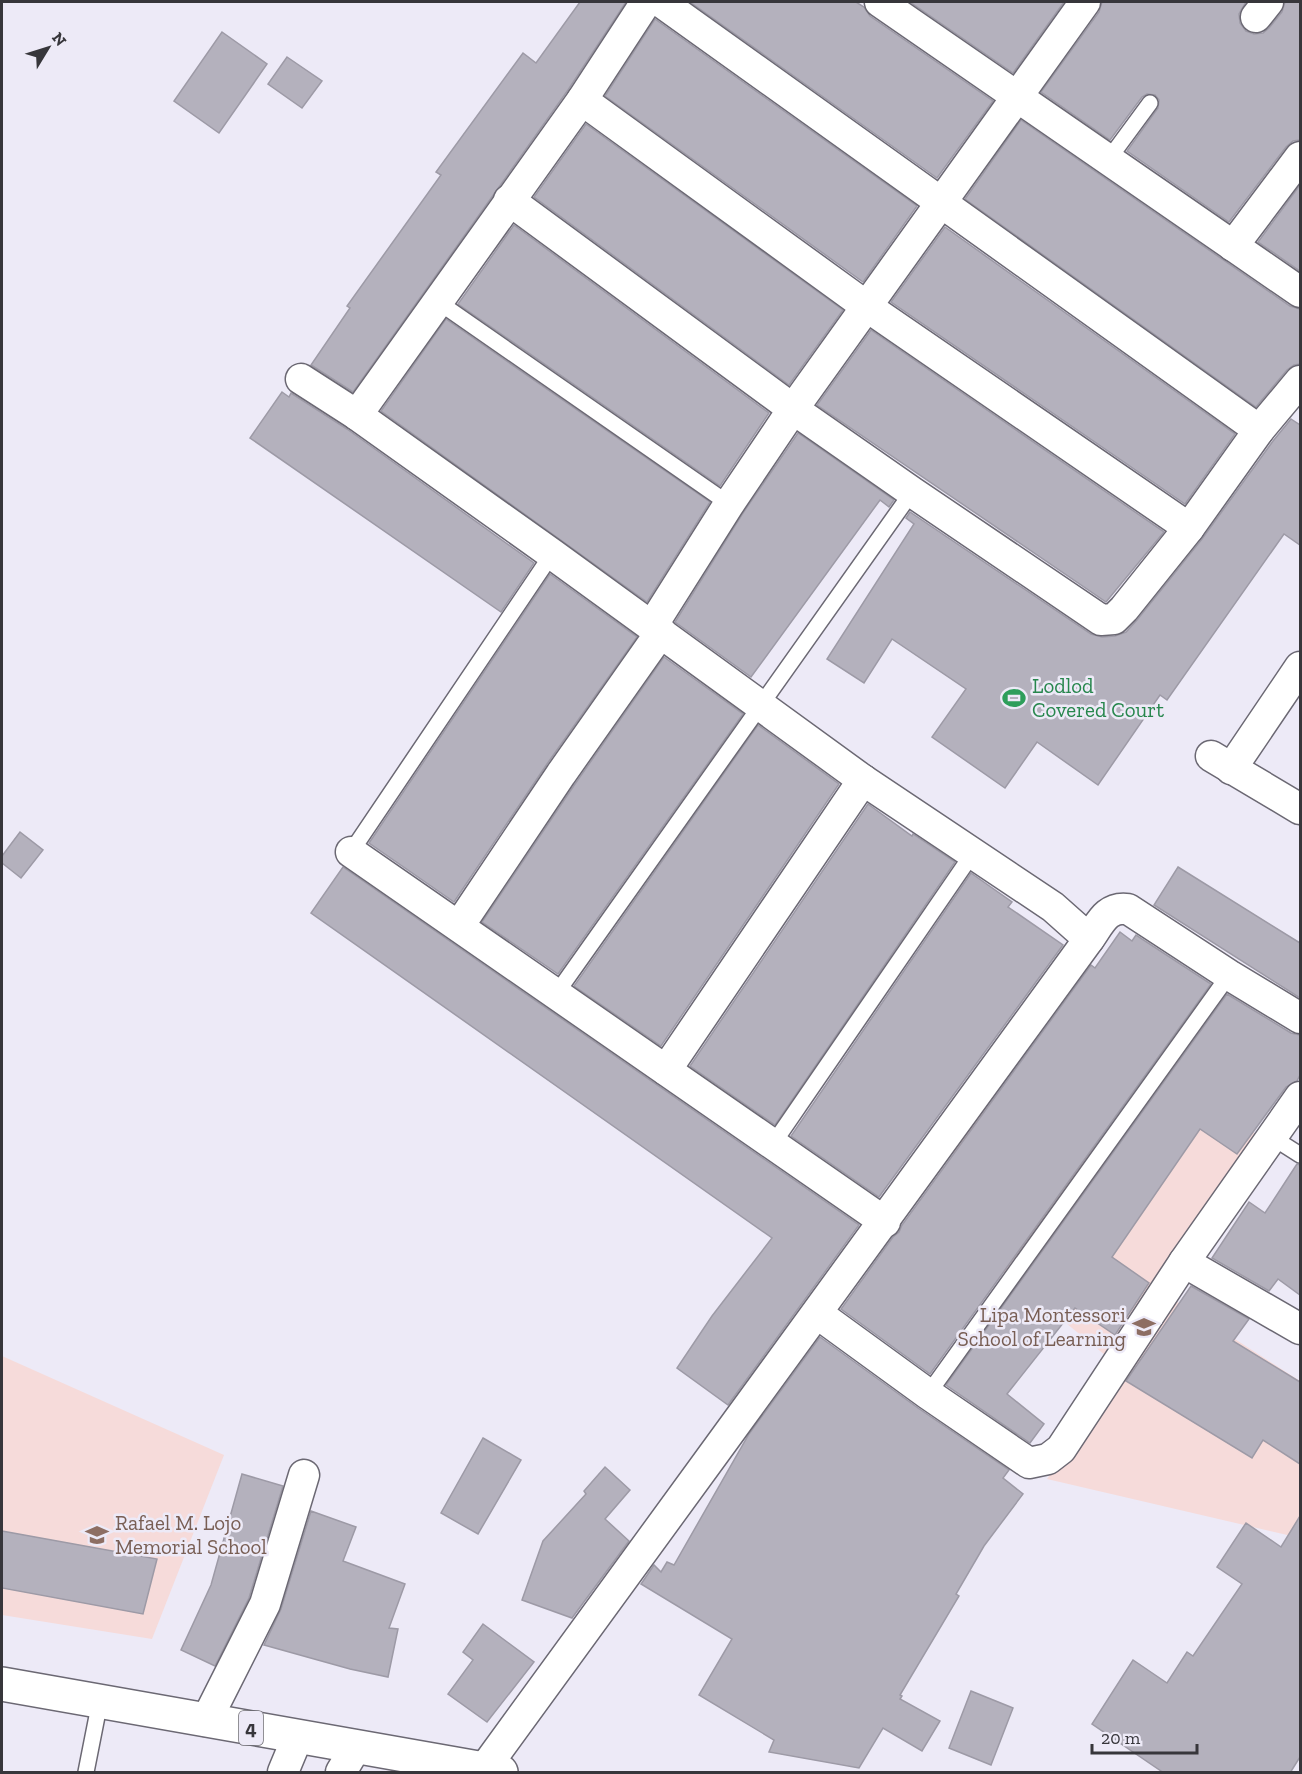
<svg xmlns="http://www.w3.org/2000/svg" width="1302" height="1774" viewBox="0 0 1302 1774" font-family="'Zilla Slab',serif">
<style>
.education{fill:#f6dbda}
.building{fill:#b4b1bd;stroke:#9d9aa6;stroke-width:1.5}
.lines{fill:none;stroke-linecap:round;stroke-linejoin:round}
.service-casing{stroke:#6b6873;stroke-width:18}
.minor-casing{stroke:#6b6873;stroke-width:33}
.trunk-casing{stroke:#6b6873;stroke-width:36}
.service{stroke:#fff;stroke-width:15}
.minor{stroke:#fff;stroke-width:30}
.trunk{stroke:#fff;stroke-width:33}
.labels{text-anchor:middle;stroke-width:5;stroke-linejoin:round;paint-order:stroke}
.shield{fill:#edeaf7;stroke:#6e6c73;stroke-width:1.5}
.shield-label{font-size:20px;font-weight:bold;fill:#37363b}
.leisure-label{font-size:21px;fill:#27864d;stroke:#edeaf7;text-anchor:start}
.education-label{font-size:21px;fill:#785e54;stroke:#edeaf7;text-anchor:end}
</style>
<rect width="100%" height="100%" fill="#edeaf7"/>
<g class="education">
<path d="M1171,1074L1259,1136L1151,1285L1300,1381V1538L1047,1479L1122,1369L961,1237L997,1188L952,1152L1008,1080L1115,1156Z"/>
<path d="M2,1356L224,1455L152,1639L2,1615Z"/>
</g>
<g class="building">
<path d="M580,2H626L568,90L353,392L311,365L350,308L347,306L441,175L436,172L523,53L536,63Z"/>
<path d="M690,2H856L864,7L870,16L993,101L937,178Z"/>
<path d="M910,2H1064L1013,73Z"/>
<path d="M1102,2H1246L1239,14L1240,23L1246,31L1254,34L1263,33L1269,28L1282,12L1285,2H1300V140L1293,141L1286,147L1229,222L1127,151L1158,108L1159,100L1155,95L1147,94L1142,97L1110,140L1041,92L1099,12Z"/>
<path d="M655,19L917,206L863,282L605,96Z"/>
<path d="M222,32L267,64L219,133L174,101Z"/>
<path d="M287,57L322,81L302,108L268,84Z"/>
<path d="M1021,120L1290,306L1300,309V364L1294,365L1287,370L1256,407L965,199Z"/>
<path d="M586,124L843,310L789,385L534,197Z"/>
<path d="M1300,185V271L1258,242Z"/>
<path d="M514,225L769,413L720,486L458,304Z"/>
<path d="M945,227L1235,434L1185,504L891,302Z"/>
<path d="M446,319L710,502L647,602L381,411Z"/>
<path d="M871,330L1164,532L1106,602L817,405Z"/>
<path d="M282,392L289,397L291,393L347,429L534,563L501,612L250,438Z"/>
<path d="M1291,419L1300,425V545L1284,534L1167,700L1160,695L1098,785L1037,742L1005,788L932,737L966,689L892,639L864,683L827,659L914,524L906,518L910,512L1091,634L1102,637L1115,636L1126,632L1137,620L1202,539L1273,441Z"/>
<path d="M798,433L894,500L889,507L880,500L751,677L675,622L743,513Z"/>
<path d="M550,574L637,637L547,764L454,902L369,843Z"/>
<path d="M664,657L743,714L558,974L482,922L575,784Z"/>
<path d="M758,725L839,784L661,1046L574,986Z"/>
<path d="M868,804L912,836L913,834L955,862L775,1125L690,1066Z"/>
<path d="M20,832L43,850L21,878L2,863V856Z"/>
<path d="M343,867L859,1225L728,1405L677,1368L712,1316L772,1238L311,913Z"/>
<path d="M1178,867L1300,943V998L1154,905Z"/>
<path d="M971,873L1012,902L1008,907L1063,945L879,1197L791,1136Z"/>
<path d="M1120,932L1132,941L1136,935L1211,984L930,1374L841,1309L893,1237L899,1232L902,1225L1091,965L1095,968Z"/>
<path d="M1227,994L1291,1033L1300,1035V1075L1297,1081L1286,1087L1237,1154L1200,1129L1112,1257L1149,1283L1115,1335L1075,1308L1007,1394L1044,1424L1030,1443L946,1385Z"/>
<path d="M1297,1164L1300,1165V1295L1278,1279L1269,1291L1212,1258L1249,1202L1265,1213Z"/>
<path d="M1191,1286L1249,1319L1233,1341L1300,1382V1464L1263,1440L1252,1458L1126,1381Z"/>
<path d="M820,1337L918,1408L1009,1470L1003,1478L1023,1494L984,1546L956,1594L959,1596L900,1695L902,1696L900,1699L940,1721L922,1751L883,1728L859,1768L769,1752L774,1740L699,1695L732,1639L641,1584L654,1565L661,1572L667,1562L674,1565L749,1434Z"/>
<path d="M483,1438L521,1460L478,1534L441,1513Z"/>
<path d="M605,1467L630,1490L605,1519L629,1541L572,1618L522,1600L543,1541L586,1494L584,1491Z"/>
<path d="M242,1474L283,1486L249,1598L215,1666L181,1650L211,1585Z"/>
<path d="M311,1511L356,1527L343,1561L405,1584L389,1628L398,1629L388,1677L350,1669L264,1645L281,1609Z"/>
<path d="M1300,1516V1757L1290,1773H1164L1092,1724L1133,1660L1167,1683L1187,1652L1193,1656L1242,1584L1217,1567L1246,1523L1281,1547Z"/>
<path d="M2,1531L157,1559L143,1614L2,1588Z"/>
<path d="M483,1624L534,1662L487,1722L448,1694L473,1660L463,1652Z"/>
<path d="M971,1691L1013,1708L991,1765L949,1748Z"/>
</g>
<g class="lines">
<g class="service-casing">
<g id="service">
<path d="M1108,160L1150,103"/>
<path d="M437,301L729,504"/>
<path d="M351,852L552,554"/>
<path d="M556,994L912,492"/>
<path d="M1272,1137L1300,1155"/>
<path d="M773,1144L973,853"/>
<path d="M928,1394L1229,975"/>
<path d="M86,1772L100,1701"/>
</g>
</g>
<g class="minor-casing">
<g id="minor">
<path d="M661,2L1259,430"/>
<path d="M880,2L1300,292"/>
<path d="M1256,17L1268,2"/>
<path d="M582,100L866,306L1189,528"/>
<path d="M509,200L793,409L912,492L1101,620L1114,619L1124,609L1189,528L1259,430L1300,381"/>
<path d="M1233,246L1300,157"/>
<path d="M301,379L357,415L552,554L863,780L1053,907L1089,939L484,1769"/>
<path d="M357,415L582,100L646,2"/>
<path d="M652,626L729,504L793,409L1085,2"/>
<path d="M1211,756L1300,809"/>
<path d="M1231,769L1300,667"/>
<path d="M351,852L885,1222"/>
<path d="M459,926L561,774L661,632"/>
<path d="M1089,939C1100,924 1106,906 1128,909L1229,975L1300,1018"/>
<path d="M666,1070L863,780"/>
<path d="M1184,1262L1300,1329"/>
<path d="M818,1314L928,1394L1029,1463L1048,1459L1061,1449L1184,1262L1300,1097"/>
<path d="M206,1721L265,1604L304,1475"/>
<path d="M283,1772L298,1736"/>
<path d="M341,1772L356,1747"/>
</g>
</g>
<g class="trunk-casing">
<path id="trunk" d="M2,1684L501,1772"/>
</g>
<use href="#service" class="service"/>
<use href="#minor" class="minor"/>
<use href="#trunk" class="trunk"/>
</g>
<defs>
<g id="stadium-bare" transform="scale(1.8)"><path d="M0-5a6.5 5 0 1 0 0 10a6.5 5 0 1 0 0-10ZM-3.5-1.8h7v3.6h-7Z" fill="#2e9e5b" stroke="#edeaf7" stroke-width="2.5" paint-order="stroke"/></g>
<g id="school-bare" transform="scale(1.8)"><path d="M0-5L7-2L0 1L-7-2ZM-4 1L0 2.5L4 1V4Q0 6-4 4Z" fill="#8d6e63" stroke="#edeaf7" stroke-width="2.5" paint-order="stroke"/></g>
</defs>
<g fill-rule="evenodd">
<use href="#stadium-bare" x="1014" y="698"/>
<use href="#school-bare" x="1144" y="1327"/>
<use href="#school-bare" x="97" y="1535"/>
</g>
<g class="labels">
<rect class="shield" x="239" y="1711" width="24" height="34" rx="4.5"/>
<g class="shield-label">
<text x="251" y="1735">4</text>
</g>
<g class="leisure-label">
<text x="1032" y="693">Lodlod<tspan x="1032" dy="24">Covered Court</tspan></text>
</g>
<g class="education-label">
<text x="1126" y="1322">Lipa Montessori<tspan x="1126" dy="24">School of Learning</tspan></text>
<text x="115" y="1530" text-anchor="start">Rafael M. Lojo<tspan x="115" dy="24">Memorial School</tspan></text>
</g>
</g>
<rect width="1302" height="1774" fill="none" stroke="#37363b" stroke-width="6"/>
<g transform="translate(48 48) rotate(52)" stroke="#edeaf7" stroke-width="4.5" paint-order="stroke">
<path d="M0-4.5L10 22L0 15L-10 22Z" fill="#37363b"/>
<text y="-9" font-size="16" font-weight="bold" text-anchor="middle" fill="#37363b">N</text>
</g>
<path d="M1092 1744v9h105v-9" fill="none" stroke="#37363b" stroke-width="3"/>
<text x="1101" y="1744" font-size="18" fill="#37363b" stroke="#edeaf7" stroke-width="4.5" paint-order="stroke">20 m</text>
</svg>
